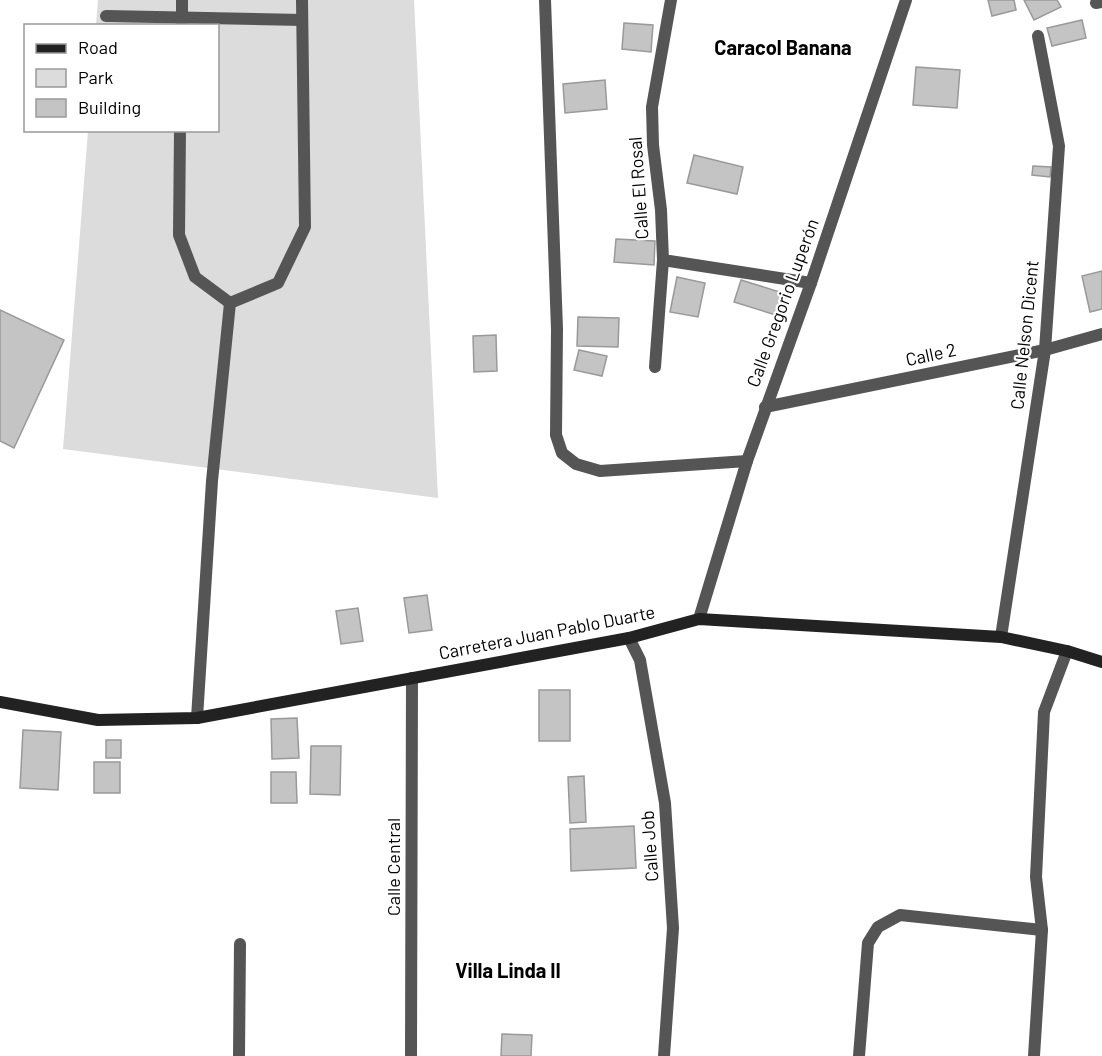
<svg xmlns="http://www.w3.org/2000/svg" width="1102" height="1056" viewBox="0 0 1102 1056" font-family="Barlow,sans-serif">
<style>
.green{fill:#dcdcdc}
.building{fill:#c4c4c4;stroke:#999;stroke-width:1.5}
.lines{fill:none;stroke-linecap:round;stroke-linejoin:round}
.street{stroke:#555;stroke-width:12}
.secondary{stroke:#222;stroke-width:12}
.labels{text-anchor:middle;stroke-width:4.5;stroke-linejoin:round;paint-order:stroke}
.street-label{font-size:18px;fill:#000;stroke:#fff}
.neighbourhood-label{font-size:20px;font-weight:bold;fill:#000;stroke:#fff}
</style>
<rect width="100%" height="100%" fill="#fff"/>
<path class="green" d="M98,0H414L438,498L63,449L88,131L218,130V26L96,25Z"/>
<g class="building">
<path d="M988,0H1014L1016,10L992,16Z"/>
<path d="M1024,0H1057L1061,7L1034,20Z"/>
<path d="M1082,20L1086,38L1052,46L1047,28Z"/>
<path d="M624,23L653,25L651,52L622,49Z"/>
<path d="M916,67L960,70L957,108L913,105Z"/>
<path d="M605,80L607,109L565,113L563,84Z"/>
<path d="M694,155L743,167L737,194L687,183Z"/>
<path d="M1033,166L1051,167L1050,177L1032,175Z"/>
<path d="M616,239L655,241L654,265L614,262Z"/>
<path d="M1102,271V309L1090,312L1082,276Z"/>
<path d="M677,277L705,283L698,317L670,312Z"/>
<path d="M741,280L786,294L779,316L734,302Z"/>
<path d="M0,310L64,340L14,448L0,441Z"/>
<path d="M578,317L619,318L618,347L577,346Z"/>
<path d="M496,335L497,371L474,372L473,336Z"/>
<path d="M579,350L607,356L602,376L574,370Z"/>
<path d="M427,595L432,630L409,633L404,598Z"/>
<path d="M358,608L363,641L341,644L336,611Z"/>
<rect x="539" y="690" width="31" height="51"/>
<path d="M297,718L299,758L272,759L271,719Z"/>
<path d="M23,730L61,732L58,790L20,788Z"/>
<rect x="106" y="740" width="15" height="18"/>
<path d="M311,746H341L340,795L310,794Z"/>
<rect x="94" y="762" width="26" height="31"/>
<path d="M271,772H296L297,803H271Z"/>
<path d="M584,776L586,822L570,823L568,777Z"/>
<path d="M634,826L636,868L571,871L570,829Z"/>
<path d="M502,1034L532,1035L531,1056H501Z"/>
</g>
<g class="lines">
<g class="street">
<path d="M545,0L557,329L556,435L562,453L576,464L600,471L747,461"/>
<path d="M671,0L652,107L653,145L661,210L663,260L811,283"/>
<path d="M1096,3L1102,2"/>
<path d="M106,16L302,20"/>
<path d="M182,24V0"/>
<path d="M180,130L179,235L195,277L230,303"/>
<path d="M655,367L663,260"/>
<path d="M765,407L1045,350L1102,334"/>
<path d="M699,619L747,461L811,283L906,0"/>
<path d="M1001,637L1045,350L1059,146L1038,36"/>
<path d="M629,638L640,660L665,803L673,928L664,1056"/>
<path d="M197,718L212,481L230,303L278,283L305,227L302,0"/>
<path d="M239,1056L240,944"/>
<path d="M411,1056L412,678"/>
<path d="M859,1056L868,943L878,927L900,915L1042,930"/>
<path d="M1034,1056L1042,930L1036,877L1044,712L1067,651"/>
</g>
<path class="secondary" d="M0,702L98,720L197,718L629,638L699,619L1001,637L1067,651L1102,662"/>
</g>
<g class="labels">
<g class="street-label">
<text transform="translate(639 188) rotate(-94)" y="6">Calle El Rosal</text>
<text transform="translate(783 303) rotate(-70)" y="6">Calle Gregorio Luperón</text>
<text transform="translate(1025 335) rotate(-84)" y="6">Calle Nelson Dicent</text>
<text transform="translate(931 355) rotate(-12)" y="6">Calle 2</text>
<text transform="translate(547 633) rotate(-11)" y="6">Carretera Juan Pablo Duarte</text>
<text transform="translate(650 846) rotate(-94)" y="6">Calle Job</text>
<text transform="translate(394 867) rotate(-90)" y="6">Calle Central</text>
</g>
<g class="neighbourhood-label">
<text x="783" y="55">Caracol Banana</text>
<text x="508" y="978">Villa Linda II</text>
</g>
</g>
<rect x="24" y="24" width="195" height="108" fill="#ffffff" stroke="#999999" stroke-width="1.5"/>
<rect x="36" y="44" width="30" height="9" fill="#222222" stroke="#999999" stroke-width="1.5"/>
<text x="78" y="54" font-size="18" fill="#000000">Road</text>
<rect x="36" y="69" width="30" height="18" fill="#dcdcdc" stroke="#999999" stroke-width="1.5"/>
<text x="78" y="84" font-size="18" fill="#000000">Park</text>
<rect x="36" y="99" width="30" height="18" fill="#c4c4c4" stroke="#999999" stroke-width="1.5"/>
<text x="78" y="114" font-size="18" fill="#000000">Building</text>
</svg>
